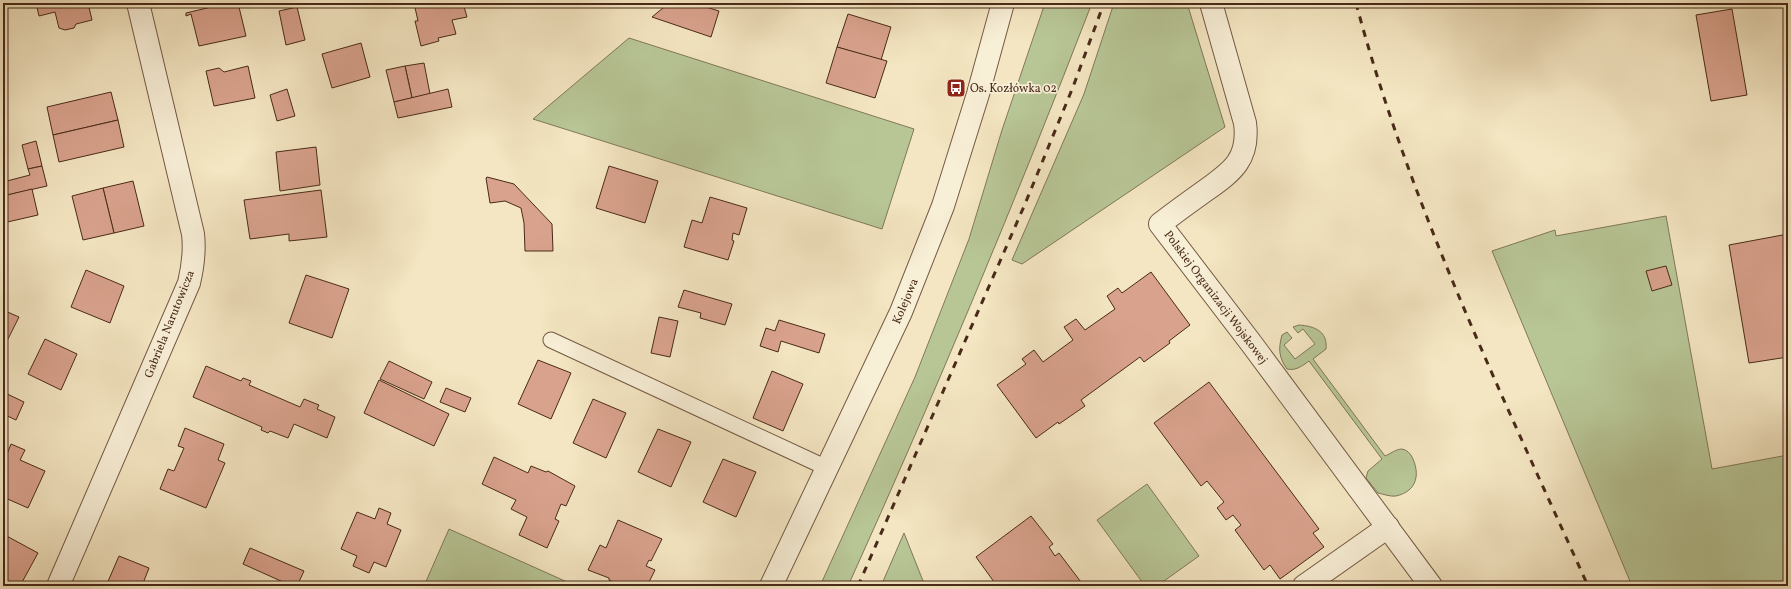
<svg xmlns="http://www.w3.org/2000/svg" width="1791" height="589" viewBox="0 0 1791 589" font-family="Vollkorn,serif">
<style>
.green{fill:#b8c696;stroke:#807858}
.building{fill:#d9a28d;stroke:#492a19}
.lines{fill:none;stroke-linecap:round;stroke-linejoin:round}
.service-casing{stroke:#745943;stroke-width:17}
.minor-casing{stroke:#745943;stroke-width:24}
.service{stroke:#f8efd7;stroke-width:15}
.minor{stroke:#f8efd7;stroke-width:22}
.rail{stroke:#492a19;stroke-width:3;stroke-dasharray:7 7;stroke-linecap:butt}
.labels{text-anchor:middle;stroke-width:3.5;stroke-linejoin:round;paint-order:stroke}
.poi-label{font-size:12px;fill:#492a19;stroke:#f8efd7;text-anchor:start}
.street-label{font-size:12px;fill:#492a19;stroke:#f8efd7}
</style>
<rect width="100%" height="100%" fill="#f4e6c2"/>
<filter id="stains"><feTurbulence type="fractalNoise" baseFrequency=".005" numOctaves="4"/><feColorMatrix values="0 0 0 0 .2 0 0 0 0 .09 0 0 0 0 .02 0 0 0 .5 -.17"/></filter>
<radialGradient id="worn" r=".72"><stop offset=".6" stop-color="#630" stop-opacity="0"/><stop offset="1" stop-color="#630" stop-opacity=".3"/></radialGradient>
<g class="green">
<path d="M1045,3H1092C1016,200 935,394 848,586H820L915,377L969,239L1002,130Z"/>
<path d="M1114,3H1187L1225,127L1022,264L1012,260L1084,94Z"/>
<path d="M629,38L914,129L882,229L533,119Z"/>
<path d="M1666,216L1712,469L1788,455V586H1632L1492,251L1555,230L1556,236Z"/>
<path d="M1299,325C1314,326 1328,331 1326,349L1313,359L1385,456C1390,454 1396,449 1402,449C1407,450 1410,453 1412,457C1420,473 1418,491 1396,496C1391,497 1383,494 1378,493L1366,478L1368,471L1382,459L1309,361C1302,366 1296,371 1287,369C1279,358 1278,349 1282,335L1287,332L1292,338L1284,345L1295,359L1315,344L1303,329L1298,333L1293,327Z"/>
<path d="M1147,484L1199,556L1157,586H1145L1097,520Z"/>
<path d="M449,529L576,586H424Z"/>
<path d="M904,533L925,586H881Z"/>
</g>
<g class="building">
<path d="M36,3H88L92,20L76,24L74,28L65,30L59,28L55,12L39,16Z"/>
<path d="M228,3H238L246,36L199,46L191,14L186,16V13Z"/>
<path d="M307,3H319L307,6Z"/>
<path d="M414,3H463L467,17L452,20L456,34L438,38L439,41L421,46L415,21H418Z"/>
<path d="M669,3H693L719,11L711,37L652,17Z"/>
<path d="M297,7L305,40L286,45L279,11Z"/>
<path d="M1732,9L1747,95L1711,101L1696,15Z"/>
<path d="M848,14L891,27L881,60L837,47Z"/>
<path d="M361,43L370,77L332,88L322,54Z"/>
<path d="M837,47L887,61L875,98L826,83Z"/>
<path d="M424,63L430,94L412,98L405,66Z"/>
<path d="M248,66L255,98L214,106L206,71L219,68L224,72Z"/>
<path d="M405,66L412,98L394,102L386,70Z"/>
<path d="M287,89L295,116L277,121L270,95Z"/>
<path d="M448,89L452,107L398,118L394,102Z"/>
<path d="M111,92L118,120L53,135L47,107Z"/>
<path d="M118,120L124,147L59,162L53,135Z"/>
<path d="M36,141L42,166L28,169L22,145Z"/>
<path d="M316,147L320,185L280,191L276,152Z"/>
<path d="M42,166L47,186L3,196V182L30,175L28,169Z"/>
<path d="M609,166L658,181L645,223L596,208Z"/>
<path d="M487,177L514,184L552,224L553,251H525L524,223L521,208L505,201L490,203L486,178Z"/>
<path d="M133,181L144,226L114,233L103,188Z"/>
<path d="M103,188L114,233L83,240L72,196Z"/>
<path d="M32,189L38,215L3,223V196Z"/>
<path d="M321,190L327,237L289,241V234L250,239L244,200Z"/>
<path d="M710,197L747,208L739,235L733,233L732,240L734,241L728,260L684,247L692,220L702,223Z"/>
<path d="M1788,234V357L1749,363L1729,245Z"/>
<path d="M1666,266L1672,285L1652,291L1646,271Z"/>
<path d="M86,270L124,286L110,323L71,307Z"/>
<path d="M1151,272L1190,325L1169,341L1170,343L1144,362L1140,357L1081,400L1085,406L1059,424L1058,422L1036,438L997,385L1026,364L1022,359L1034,350L1043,362L1073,340L1064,327L1076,319L1085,330L1115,309L1107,296L1118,288L1122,293Z"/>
<path d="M306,275L349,289L332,338L289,323Z"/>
<path d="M684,290L732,304L725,325L700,318L701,313L678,307Z"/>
<path d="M3,310L19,317L5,345L3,344Z"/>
<path d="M659,317L678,321L670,357L651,353Z"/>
<path d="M779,320L825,334L819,353L781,341L778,352L760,346L766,328L775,331Z"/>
<path d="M45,339L77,354L61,390L28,374Z"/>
<path d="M538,360L571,373L551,419L518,404Z"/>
<path d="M389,361L432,382L424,399L380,379Z"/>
<path d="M206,366L241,381L243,378L251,381L249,385L300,407L304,399L319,405L317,409L335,417L327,438L294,424L288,438L270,431L268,433L261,430L262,427L193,397Z"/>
<path d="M772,371L803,384L783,431L753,418Z"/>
<path d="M379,380L449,414L434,446L364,413Z"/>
<path d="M1209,382L1319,529L1313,533L1324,547L1280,579L1270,565L1264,570L1235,530L1241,525L1233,515L1226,520L1218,509L1217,508L1224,502L1207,481L1201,486L1154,423Z"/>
<path d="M446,388L471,398L465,412L440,402Z"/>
<path d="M3,392L24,402L16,420L3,414Z"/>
<path d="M593,399L626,413L606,458L573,443Z"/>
<path d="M185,428L224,444L218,460L225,463L206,508L160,489L168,469L174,471L184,448L178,446Z"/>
<path d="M658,429L691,442L671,487L638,472Z"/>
<path d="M11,444L25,450L20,460L45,471L28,508L3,497V452L7,454Z"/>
<path d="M494,457L528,473L531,466L546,472L548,471L575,486L566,506L561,504L555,519L559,521L547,548L519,535L527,517L511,509L516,500L482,484Z"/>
<path d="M723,459L756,472L736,517L703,502Z"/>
<path d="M379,508L391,513L387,524L401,530L386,567L374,562L369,573L353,566L357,556L341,549L357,512L375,519Z"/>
<path d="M1031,516L1053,544L1049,547L1055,556L1059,553L1084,586H997L976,557Z"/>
<path d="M618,520L662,539L651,561L649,560L646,566L655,570L647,586H622L609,580V578L588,570L600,545L606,548Z"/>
<path d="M3,534L38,553L20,586H3Z"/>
<path d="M250,548L304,571L297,586H292L243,564Z"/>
<path d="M119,556L149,568L142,586H106Z"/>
</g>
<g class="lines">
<g class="service-casing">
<path id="service" d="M551,340L827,468"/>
</g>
<g class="minor-casing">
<g id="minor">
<path d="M1211,3L1245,123C1250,161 1230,173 1202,193C1188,203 1174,213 1160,224L1251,343L1431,586"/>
<path d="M58,586L189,283C193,266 195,251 193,234L138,3"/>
<path d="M771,586L901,312L943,206L978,94L1003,3"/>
<path d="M1304,586L1388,527"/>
</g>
</g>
<use href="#service" class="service"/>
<use href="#minor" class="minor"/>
<g class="rail">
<path d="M1356,3C1410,206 1502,395 1588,586"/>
<path d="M858,586L1025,204L1073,87L1104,3"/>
</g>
</g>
<defs>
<g id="bus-square" transform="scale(1)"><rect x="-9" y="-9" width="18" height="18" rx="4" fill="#8f2418" stroke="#f8efd7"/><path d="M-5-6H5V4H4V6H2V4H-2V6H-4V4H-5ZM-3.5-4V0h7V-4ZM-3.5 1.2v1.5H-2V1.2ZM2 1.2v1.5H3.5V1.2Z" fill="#fff"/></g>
</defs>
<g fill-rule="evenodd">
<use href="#bus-square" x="956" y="88"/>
</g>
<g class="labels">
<g class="poi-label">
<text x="970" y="92">Os. Kozłówka 02</text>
</g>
<g class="street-label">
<text transform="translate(1216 297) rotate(53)" y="4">Polskiej Organizacji Wojskowej</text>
<text transform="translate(905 301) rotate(-67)" y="4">Kolejowa</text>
<text transform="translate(169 324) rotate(-68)" y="4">Gabriela Narutowicza</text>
</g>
</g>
<rect width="1791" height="589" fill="none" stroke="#f4e6c2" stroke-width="16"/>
<rect x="4" y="4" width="1783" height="581" fill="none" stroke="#492a19" stroke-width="2"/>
<rect x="8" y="8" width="1775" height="573" fill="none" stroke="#492a19"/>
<rect width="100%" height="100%" filter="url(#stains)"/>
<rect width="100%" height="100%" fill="url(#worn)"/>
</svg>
